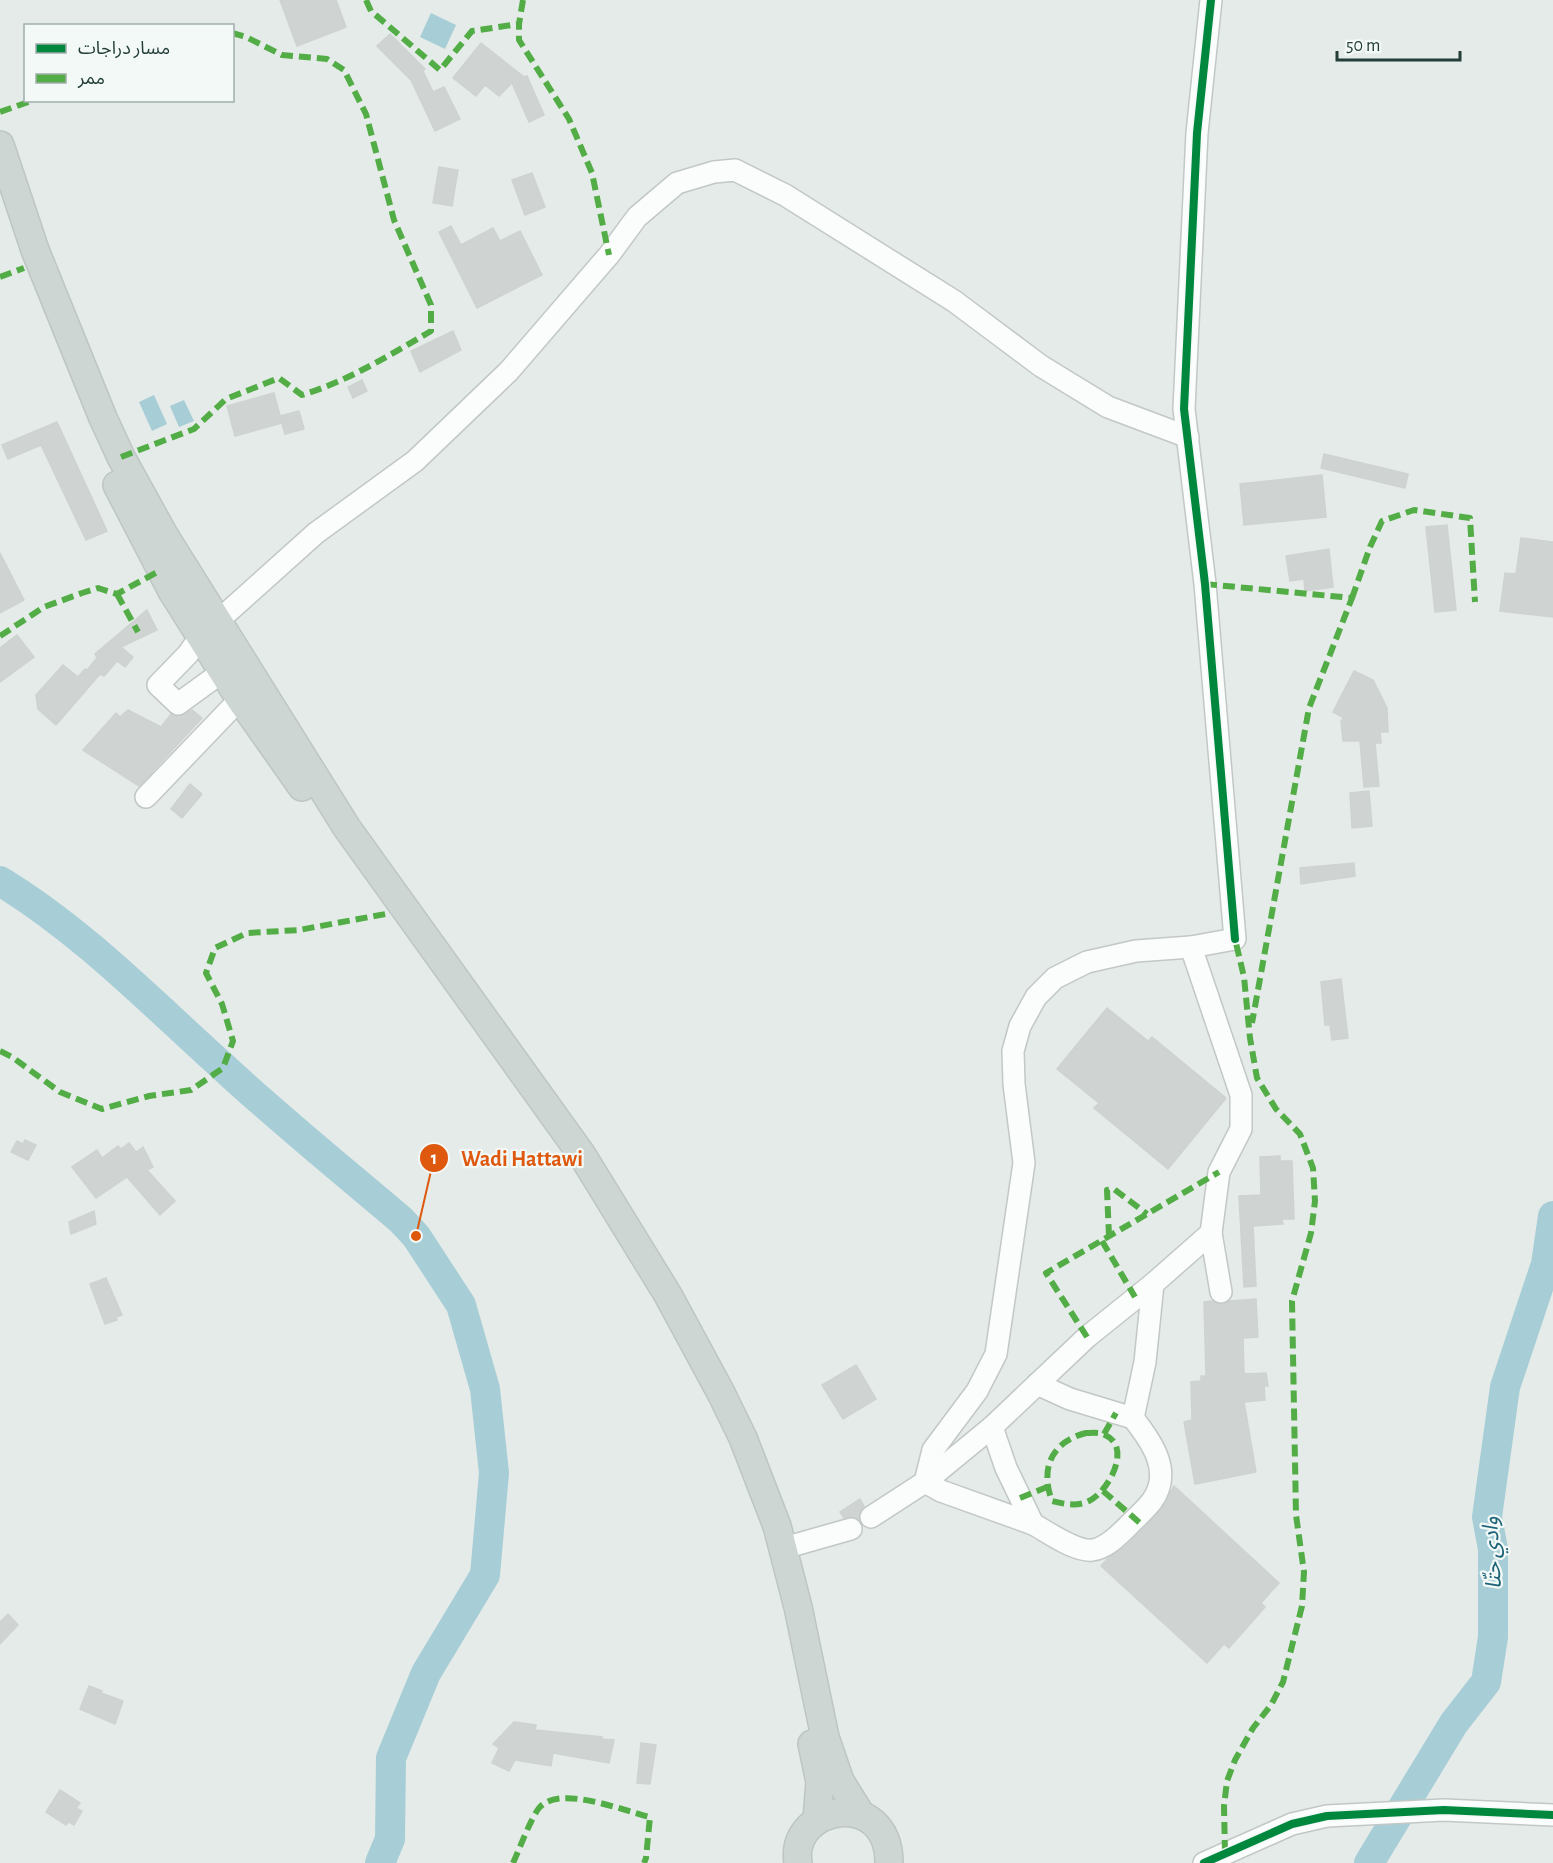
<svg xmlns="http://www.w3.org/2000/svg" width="1553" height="1863" viewBox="0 0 1553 1863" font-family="'Alegreya Sans','Noto Sans Arabic',sans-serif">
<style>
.water{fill:#a7ced7}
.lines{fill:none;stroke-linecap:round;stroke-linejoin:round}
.river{stroke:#a7ced7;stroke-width:30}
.building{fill:#cfd4d2;stroke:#ced3d1;stroke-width:1.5}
.minor-casing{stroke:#c2c8c5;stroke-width:24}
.major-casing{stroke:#bdc6c4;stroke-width:30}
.minor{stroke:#fbfcfc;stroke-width:21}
.major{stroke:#ced6d4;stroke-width:27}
.quiet{stroke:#53ad46;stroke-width:6;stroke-dasharray:12 6;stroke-linecap:butt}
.cycleway-casing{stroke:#f3f9f7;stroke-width:11}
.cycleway{stroke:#00873e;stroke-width:8}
.labels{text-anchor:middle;stroke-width:4.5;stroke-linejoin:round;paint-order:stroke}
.water-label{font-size:22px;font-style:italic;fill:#1e6479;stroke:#f3f9f7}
.leader{fill:none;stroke:#de580e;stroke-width:2}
.callout-dot{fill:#de580e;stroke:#f3f9f7;stroke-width:2}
.mark-label{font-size:18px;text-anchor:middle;font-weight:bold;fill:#fff}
.callout-label{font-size:22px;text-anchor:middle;font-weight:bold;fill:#de580e;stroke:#f3f9f7;stroke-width:4.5;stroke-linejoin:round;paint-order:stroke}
</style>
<rect width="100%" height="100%" fill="#e5ebe8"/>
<g class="water">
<path d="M431,13L456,25L445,49L420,37Z"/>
<path d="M154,395L167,424L152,431L139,402Z"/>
<path d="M184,400L194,421L179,427L170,406Z"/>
</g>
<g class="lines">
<g class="river">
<path d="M0,881C81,930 151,1002 221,1065C279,1119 341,1169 401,1220L416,1236L461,1305L485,1389L494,1473L485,1575L426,1673L391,1758L390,1839L380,1863"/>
<path d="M1369,1863L1454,1723L1486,1682L1493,1637V1549L1487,1517L1505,1387L1546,1264L1553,1216"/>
</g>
</g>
<g class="building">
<path d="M280,0H336L346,27L297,46Z"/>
<path d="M390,34L425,69L423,71L433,92L444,87L460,119L435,131L411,80L377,46Z"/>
<path d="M481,43L524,77L527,76L544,115L529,122L512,83L499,96L485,85L476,96L453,78Z"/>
<path d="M439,167L458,170L452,206L433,203Z"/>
<path d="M532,173L545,207L525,215L512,180Z"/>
<path d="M451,226L461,245L493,228L500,241L520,231L542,275L477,308L439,232Z"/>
<path d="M453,331L461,350L420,372L411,351Z"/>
<path d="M362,380L367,391L353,398L348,387Z"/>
<path d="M274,393L282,423L235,436L227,406Z"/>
<path d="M299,411L304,429L285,434L280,416Z"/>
<path d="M57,422L107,531L86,540L41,445L8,459L2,445Z"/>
<path d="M1324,454L1408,474L1405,488L1321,468Z"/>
<path d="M1322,475L1326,517L1244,525L1240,484Z"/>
<path d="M1447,525L1456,610L1435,612L1426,527Z"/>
<path d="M1521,538L1553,542V617L1500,611L1505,573L1516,574Z"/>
<path d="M1329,549L1333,587L1305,591L1304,579L1290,581L1286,556Z"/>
<path d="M0,553L24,600L0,613Z"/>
<path d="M147,610L157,630L121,647L133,657L125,667L117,661L104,676L100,674L56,725L38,709L36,695L63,665L78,677L85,669L87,670L97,658L95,654Z"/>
<path d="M17,635L34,657L0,682V648Z"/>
<path d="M1354,671L1373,680L1387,708L1388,732H1380L1381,743H1375L1379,786L1364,787L1360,741H1343L1341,721L1344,718L1333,712Z"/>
<path d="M128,710L161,727L171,714L181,716L192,710L202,718L139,786L83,750L116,713L120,717Z"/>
<path d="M190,784L202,794L182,818L171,809Z"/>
<path d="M1369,791L1372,826L1352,828L1350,793Z"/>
<path d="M1354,863L1355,876L1301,884L1300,868Z"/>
<path d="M1341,979L1348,1038L1332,1040L1330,1025H1325L1321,982Z"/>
<path d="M1107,1008L1148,1041L1152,1037L1226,1098L1168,1169L1094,1108L1099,1103L1057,1069Z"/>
<path d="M25,1140L36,1145L28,1160L11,1152L17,1141L23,1144Z"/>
<path d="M129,1143L136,1152L143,1147L153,1167L147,1170L175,1201L160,1215L127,1177L96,1198L72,1167L97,1150L102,1158L118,1146L121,1149Z"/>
<path d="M1280,1156V1161H1292L1294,1219H1282L1283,1224L1253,1226L1256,1286L1244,1287L1239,1196L1261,1195L1260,1157Z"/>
<path d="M94,1211L96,1224L71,1234L69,1222Z"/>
<path d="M106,1278L122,1315L116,1317L117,1320L105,1324L90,1284Z"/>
<path d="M1256,1299L1258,1337L1243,1338L1244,1374L1266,1373L1268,1386H1264L1265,1400L1244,1402L1256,1472L1195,1484L1184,1422L1192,1420L1191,1382L1201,1381V1376H1206L1204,1302L1213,1301L1223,1305L1230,1301Z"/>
<path d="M856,1365L876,1399L843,1419L822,1385Z"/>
<path d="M1174,1486L1279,1583L1261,1603L1265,1607L1229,1648L1224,1644L1207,1663L1101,1566L1108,1558L1126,1546L1156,1516L1163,1507Z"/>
<path d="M860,1499L864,1506L859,1512V1519L854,1517L844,1518L840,1512Z"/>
<path d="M8,1614L18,1625L0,1644V1622Z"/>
<path d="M89,1686L102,1691L101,1693L123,1701L115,1724L80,1709Z"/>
<path d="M514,1722L536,1725L535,1730L602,1737L601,1739L614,1740L609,1763L553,1753L551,1766L515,1760L509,1771L492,1763L499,1748L493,1744Z"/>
<path d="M641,1743L656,1745L650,1784L637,1783Z"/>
<path d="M60,1790L80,1803L76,1808L82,1811L74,1825L69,1822L66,1825L46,1812Z"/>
</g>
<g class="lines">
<g class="minor-casing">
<g id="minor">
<path d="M222,672L178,704L158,685L188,654L200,637L316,533L415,461L509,371L609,255L637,217L677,183L714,172L735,170L785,195L954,301L1041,366L1108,407L1188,437"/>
<path d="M146,797L240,699"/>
<path d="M1211,1233L1221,1292"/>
<path d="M1037,1384L1070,1399L1133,1418L1145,1362L1153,1284"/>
<path d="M992,1427L1006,1468L1033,1524L941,1491L925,1482L933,1450L977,1391L996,1354L1024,1163L1014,1084L1013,1051L1020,1026L1036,997L1055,978L1087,962L1136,951L1191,947"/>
<path d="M871,1517L925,1482L992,1427L1087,1337L1153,1284L1211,1233L1219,1172L1241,1129V1095L1191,947L1235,939L1205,584L1184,409L1197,133L1211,0"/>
<path d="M1033,1524C1048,1532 1075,1552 1092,1550C1106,1549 1120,1534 1129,1525C1137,1517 1146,1509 1152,1501C1173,1472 1152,1442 1133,1418"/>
<path d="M784,1548L851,1529"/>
<path d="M1204,1863L1292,1824L1327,1816L1444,1810L1553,1815"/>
</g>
</g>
<g class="major-casing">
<g id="major">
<path d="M0,145L35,250L103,418L121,457L164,535L347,828L582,1155L668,1295L721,1393L743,1438L777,1526L798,1607L825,1737L840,1781L861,1815"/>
<path d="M117,485L172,591L240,699L302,787"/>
<path d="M812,1744L820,1782L817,1820"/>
<path d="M798,1863C789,1805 889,1787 889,1863"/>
</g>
</g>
<use href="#minor" class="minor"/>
<use href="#major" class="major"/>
<g class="quiet">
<path d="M366,0L371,11L440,70L472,31L519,24"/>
<path d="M523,0L519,24V40L569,119L592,173L609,255"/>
<path d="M0,112L34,100"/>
<path d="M0,277L24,268"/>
<path d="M121,457L194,429L226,399L279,378L302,395C348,381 390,355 431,331V305L394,220L366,114L344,70L327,59L282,55L246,37L232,33"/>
<path d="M1205,584L1352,598L1309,708L1252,1023"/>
<path d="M117,594L138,632"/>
<path d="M1352,598L1370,547L1382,521L1414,510L1470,518L1475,602"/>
<path d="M0,636L44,607L82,593L98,588L117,594L161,570"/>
<path d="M0,1051L12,1057L60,1092L102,1109L149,1096L191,1090L223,1068L233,1041L222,1004L206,973L215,948L247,933L299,930L391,913"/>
<path d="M1109,1236L1107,1190L1114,1189L1147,1214"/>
<path d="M1102,1241L1135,1297"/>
<path d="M1087,1337L1046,1273L1219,1172"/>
<path d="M1086,1433C1092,1433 1100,1432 1105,1435C1133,1447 1108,1492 1089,1501C1077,1507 1064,1504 1052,1501C1040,1469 1051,1442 1086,1433Z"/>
<path d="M1104,1434L1116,1413"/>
<path d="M1103,1491L1140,1523"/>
<path d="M1020,1498L1047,1487"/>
<path d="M1225,1852L1224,1806L1227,1781L1235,1760L1253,1728L1271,1705L1283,1682L1302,1606L1304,1572L1296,1515L1292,1301L1311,1233L1315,1201L1313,1168L1300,1134L1276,1109L1257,1078L1250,1038L1244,977L1235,939"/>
<path d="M513,1863C519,1850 531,1818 539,1808C559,1784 624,1811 650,1817L646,1858L644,1863"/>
</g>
<g class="cycleway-casing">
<g id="cycleway">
<path d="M1211,0L1197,133L1184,409L1205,584L1235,939"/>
<path d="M1204,1863L1292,1824L1327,1816L1444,1810L1553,1815"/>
</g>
</g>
<use href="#cycleway" class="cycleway"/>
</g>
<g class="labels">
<g class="water-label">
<text transform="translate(1491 1553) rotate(-93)" y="8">وادي حتّا</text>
</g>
</g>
<path class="leader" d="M416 1236L434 1158"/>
<g class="callout-dot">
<circle cx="416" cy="1236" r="6"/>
<circle cx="434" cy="1158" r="15"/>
</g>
<g class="mark-label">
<text x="434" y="1164">1</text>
</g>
<g class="callout-label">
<text x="522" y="1166">Wadi Hattawi</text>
</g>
<rect x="24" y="24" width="210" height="78" fill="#f3f9f7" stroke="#a0aeab" stroke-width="1.5"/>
<rect x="36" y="44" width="30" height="9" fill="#00873e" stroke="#a0aeab" stroke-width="1.5"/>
<text x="78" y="54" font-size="18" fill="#233e38">مسار دراجات</text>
<rect x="36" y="74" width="30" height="9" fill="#53ad46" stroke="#a0aeab" stroke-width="1.5"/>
<text x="78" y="84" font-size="18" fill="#233e38">ممر</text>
<path d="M1337 51v9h123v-9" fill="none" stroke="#233e38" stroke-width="3"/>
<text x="1346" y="51" font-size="18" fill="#233e38" stroke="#f3f9f7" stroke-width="4.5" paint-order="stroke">50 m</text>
</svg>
